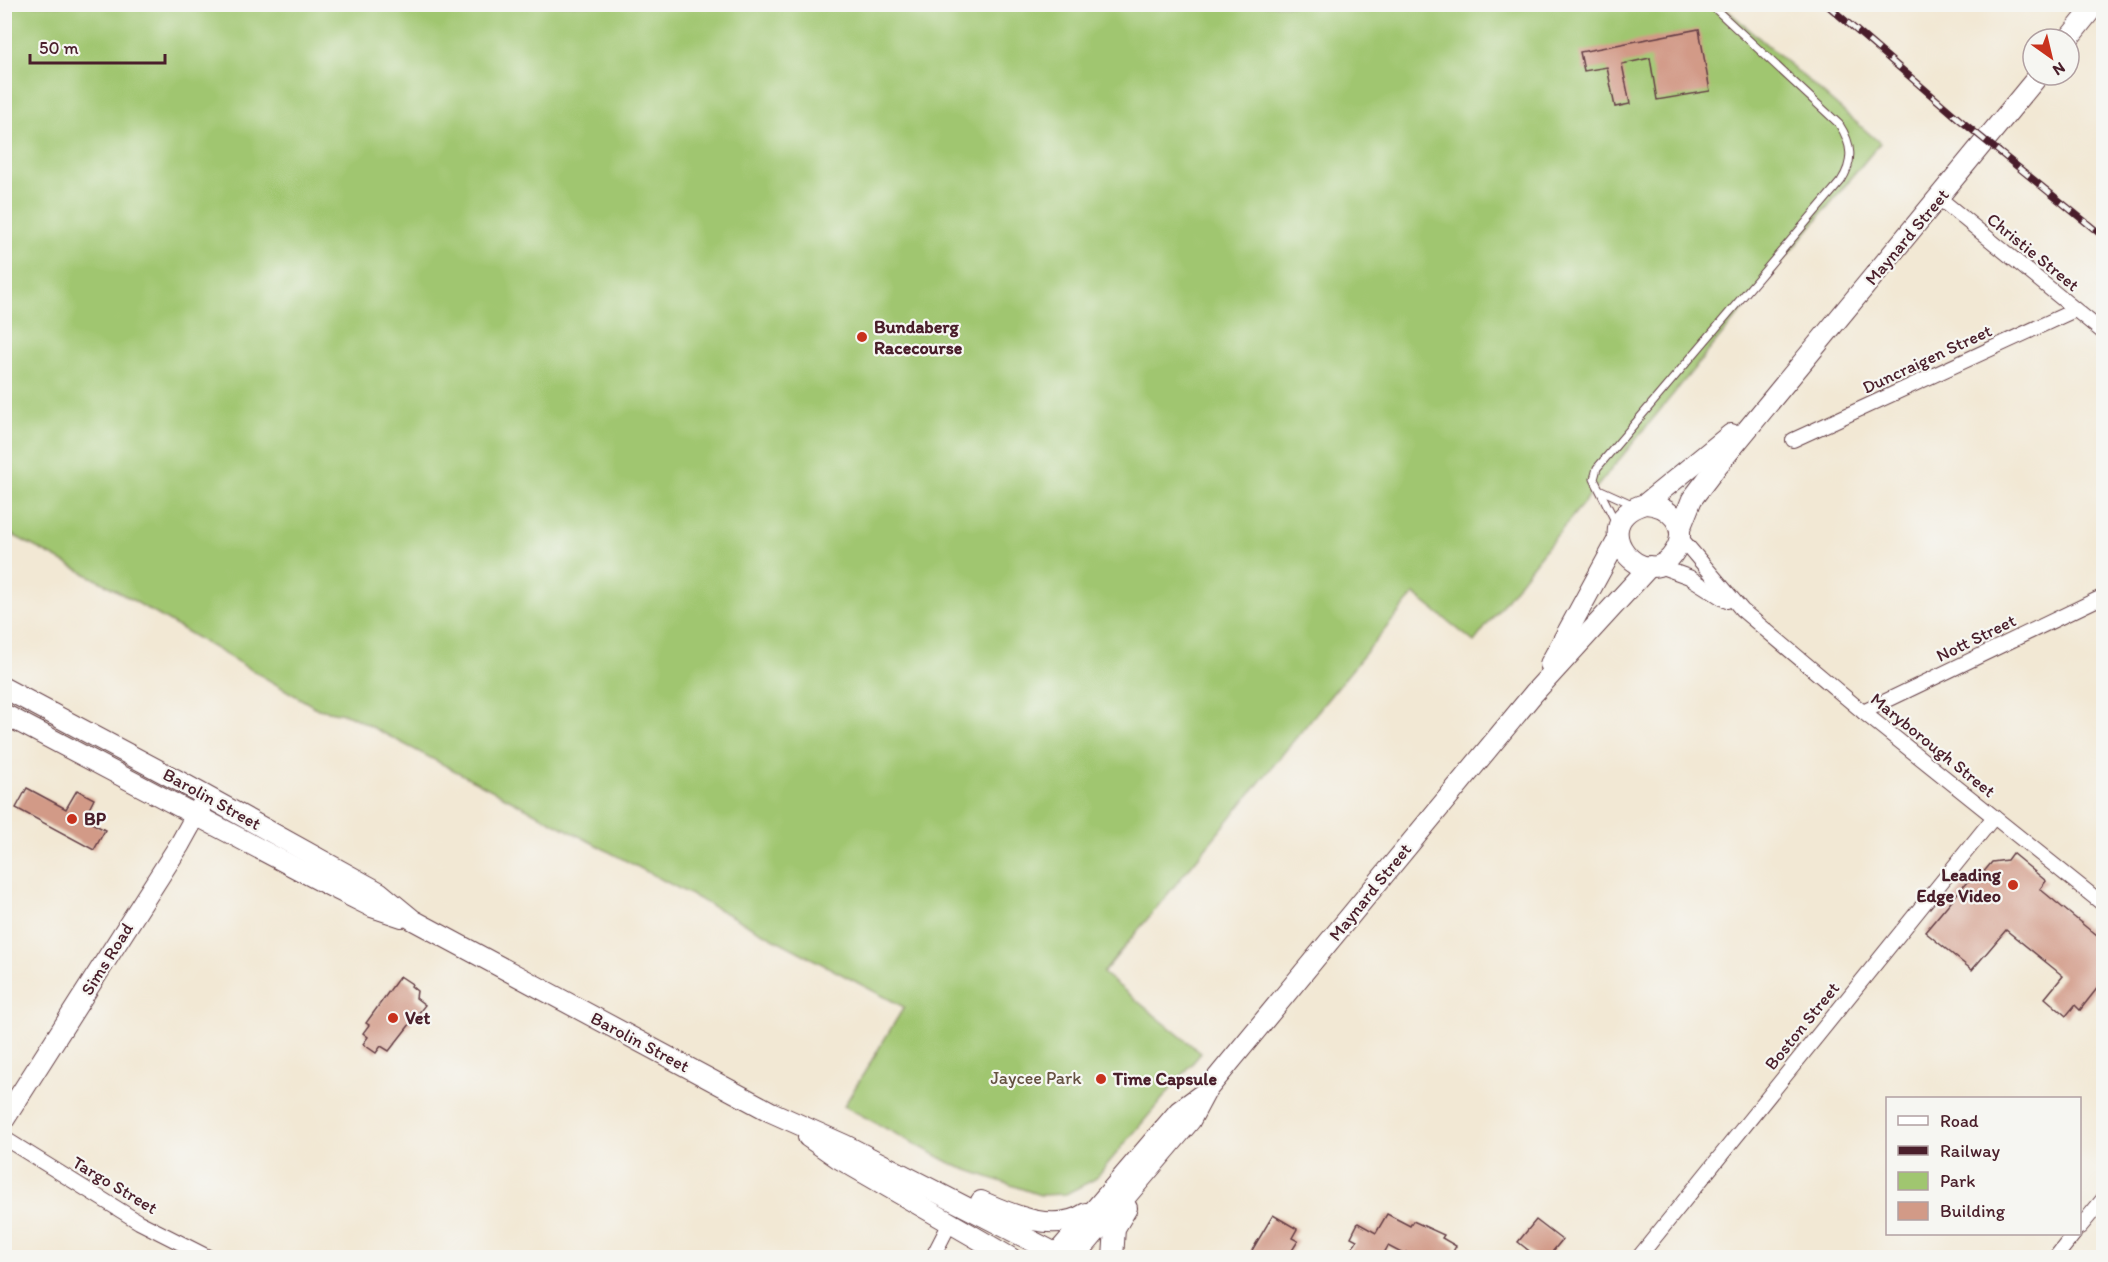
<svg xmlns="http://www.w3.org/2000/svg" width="2108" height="1262" viewBox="0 0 2108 1262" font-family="Itim,sans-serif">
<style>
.green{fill:#a0c670;stroke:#75724e;stroke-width:1.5}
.building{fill:#d29a87}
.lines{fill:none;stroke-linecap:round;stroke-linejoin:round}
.lane-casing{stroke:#633d44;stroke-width:9}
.street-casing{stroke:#633d44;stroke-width:16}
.secondary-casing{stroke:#633d44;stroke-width:22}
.lane{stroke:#fff;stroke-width:7}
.street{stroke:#fff;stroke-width:14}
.secondary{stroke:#fff;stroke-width:20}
.rail-casing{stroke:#4a1f2b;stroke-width:7}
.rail{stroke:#f6f6f2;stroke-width:4.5;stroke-dasharray:14;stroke-linecap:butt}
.poi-dot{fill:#c8321e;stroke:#f6f6f2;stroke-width:2}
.labels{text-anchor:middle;stroke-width:4.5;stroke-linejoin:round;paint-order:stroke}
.street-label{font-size:18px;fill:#4a1f2b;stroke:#f6f6f2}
.poi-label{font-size:18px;font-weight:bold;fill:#4a1f2b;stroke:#f6f6f2;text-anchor:start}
.park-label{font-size:18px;fill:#645140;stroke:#f6f6f2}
</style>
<rect width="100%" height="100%" fill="#f6f6f2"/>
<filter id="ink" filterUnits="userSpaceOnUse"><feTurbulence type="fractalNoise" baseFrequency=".0167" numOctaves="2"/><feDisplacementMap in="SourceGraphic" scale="12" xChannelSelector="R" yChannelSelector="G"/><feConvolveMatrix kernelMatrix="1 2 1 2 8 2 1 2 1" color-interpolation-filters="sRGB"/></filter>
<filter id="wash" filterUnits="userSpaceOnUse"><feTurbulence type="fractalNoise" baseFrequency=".008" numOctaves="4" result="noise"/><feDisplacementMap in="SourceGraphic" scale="24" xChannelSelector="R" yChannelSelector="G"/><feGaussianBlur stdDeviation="1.35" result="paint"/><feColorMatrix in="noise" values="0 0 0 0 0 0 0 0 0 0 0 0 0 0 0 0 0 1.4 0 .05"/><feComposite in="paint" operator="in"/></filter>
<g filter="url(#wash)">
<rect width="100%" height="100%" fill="#f2e8d4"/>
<path class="green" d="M4,5H1721L1880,143L1539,557L1474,642L1414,594L1103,973L1201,1053L1095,1179L1066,1194L1040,1195L956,1166L844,1106L904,1007L349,715L318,709L107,585L5,531Z"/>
<g id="blocks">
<g class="building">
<path d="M1699,29L1710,91L1657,100L1650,58L1622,64L1630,104L1615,107L1607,67L1584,71L1580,52Z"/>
<path d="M27,788L66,809L77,790L94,799L84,819L105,830L94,850L16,808Z"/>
<path d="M2012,853L2046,881L2040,889L2103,941V981L2080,1010L2075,1005L2066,1016L2045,998L2063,976L2006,930L1972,970L1925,932L1972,876L1977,880L1992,862L2007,860Z"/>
<path d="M400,976L412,984L411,986L417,991L416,998L425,1005L389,1051L381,1046L376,1053L363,1044L368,1037L363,1033L369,1025L366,1023Z"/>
<path d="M1387,1214L1410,1226L1413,1221L1444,1235L1442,1238L1456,1246L1450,1257H1416L1406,1252L1405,1255L1388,1246L1382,1257H1347L1357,1240L1351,1237L1358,1223L1376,1233Z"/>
<path d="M1273,1215L1297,1229L1292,1238L1298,1241L1288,1257H1248Z"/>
<path d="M1536,1220L1562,1240L1548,1257H1537L1518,1242Z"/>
</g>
</g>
</g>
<g filter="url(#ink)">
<use href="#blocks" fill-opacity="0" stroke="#633d44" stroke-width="1.5"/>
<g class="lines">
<g class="lane-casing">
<g id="lane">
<path d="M1601,490L1634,505"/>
<path d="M1616,523L1594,479L1597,468L1841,181C1854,161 1852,144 1839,124L1710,4"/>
</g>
</g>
<g class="street-casing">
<g id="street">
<path d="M1939,198L2104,333"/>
<path d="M1793,440L2075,310"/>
<path d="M1680,537L1742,610L1863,712L2104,905"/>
<path d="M1656,565L1689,577L1727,601"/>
<path d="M1863,712L2104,596"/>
<path d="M4,1138L139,1222L210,1258"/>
<path d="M2080,1227L2104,1198"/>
<path d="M932,1258L950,1223"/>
<path d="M1638,1258L1994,817"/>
<path d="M2055,1258L2074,1234"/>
</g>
</g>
<g class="secondary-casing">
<g id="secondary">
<path d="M2068,39L2096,4"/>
<path d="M1645,504C1669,505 1690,526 1675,551C1646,600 1581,522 1645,504L1731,434"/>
<path d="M1680,529L1692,499L1718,465L2039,75"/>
<path d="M1550,664L1618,539"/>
<path d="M4,688L177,780L379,892L413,920L771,1112L845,1145L1065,1258"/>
<path d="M4,714L330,886L372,907L402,917"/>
<path d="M4,1120L180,844L201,806"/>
<path d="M808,1137L838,1158L1011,1258"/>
<path d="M981,1201C1013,1215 1054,1234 1086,1213"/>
<path d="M1053,1258L1179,1111L1201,1095"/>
<path d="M1074,1258L1190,1121L1206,1091L1534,693L1650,566"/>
<path d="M1113,1258L1115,1228L1127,1208"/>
</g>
</g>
<use href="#lane" class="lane"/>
<use href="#street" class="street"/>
<use href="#secondary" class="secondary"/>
<g class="rail-casing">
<path id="rail" d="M1826,4L1960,120L2104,237"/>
</g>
<use href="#rail" class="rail"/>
</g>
</g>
<g class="poi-dot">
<circle cx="862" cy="337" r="6"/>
<circle cx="72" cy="819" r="6"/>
<circle cx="2013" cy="885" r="6"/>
<circle cx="393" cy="1018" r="6"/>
<circle cx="1101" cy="1079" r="6"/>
</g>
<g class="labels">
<g class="street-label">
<text transform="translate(1907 237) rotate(-50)" y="6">Maynard Street</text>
<text transform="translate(2033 252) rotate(39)" y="6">Christie Street</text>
<text transform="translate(1927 359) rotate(-25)" y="6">Duncraigen Street</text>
<text transform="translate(1976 638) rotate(-26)" y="6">Nott Street</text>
<text transform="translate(1933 745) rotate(39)" y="6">Maryborough Street</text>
<text transform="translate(212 799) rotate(29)" y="6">Barolin Street</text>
<text transform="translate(1370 892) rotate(-51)" y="6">Maynard Street</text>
<text transform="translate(107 959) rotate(-58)" y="6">Sims Road</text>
<text transform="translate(1802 1026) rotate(-51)" y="6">Boston Street</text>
<text transform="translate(640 1042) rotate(28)" y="6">Barolin Street</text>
<text transform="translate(115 1185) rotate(31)" y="6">Targo Street</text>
</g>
<g class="poi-label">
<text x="874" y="333">Bundaberg<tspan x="874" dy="21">Racecourse</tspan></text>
<text x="84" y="825">BP</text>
<text x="2001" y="881" text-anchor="end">Leading<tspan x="2001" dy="21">Edge Video</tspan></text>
<text x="405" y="1024">Vet</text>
<text x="1113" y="1085">Time Capsule</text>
</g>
<g class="park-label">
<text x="1036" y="1084">Jaycee Park</text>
</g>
</g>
<rect width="2108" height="1262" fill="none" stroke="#f6f6f2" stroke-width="24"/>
<rect x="1886" y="1097" width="195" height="138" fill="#f6f6f2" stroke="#b1a0a2" stroke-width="1.5"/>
<rect x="1898" y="1116" width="30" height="9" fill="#ffffff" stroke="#b1a0a2" stroke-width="1.5"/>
<text x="1940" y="1127" font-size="18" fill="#4a1f2b">Road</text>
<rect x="1898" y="1146" width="30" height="9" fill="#4a1f2b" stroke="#b1a0a2" stroke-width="1.5"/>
<text x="1940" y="1157" font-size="18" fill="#4a1f2b">Railway</text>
<rect x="1898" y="1172" width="30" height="18" fill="#a0c670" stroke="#b1a0a2" stroke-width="1.5"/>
<text x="1940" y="1187" font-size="18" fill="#4a1f2b">Park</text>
<rect x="1898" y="1202" width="30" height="18" fill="#d29a87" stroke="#b1a0a2" stroke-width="1.5"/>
<text x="1940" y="1217" font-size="18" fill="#4a1f2b">Building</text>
<g transform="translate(2051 57) rotate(146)"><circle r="28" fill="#f6f6f2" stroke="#b1a0a2" stroke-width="1.5"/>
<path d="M0-4.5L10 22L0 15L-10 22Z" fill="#c8321e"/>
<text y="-9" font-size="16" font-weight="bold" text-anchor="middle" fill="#4a1f2b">N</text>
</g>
<path d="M30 54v9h135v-9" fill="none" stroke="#4a1f2b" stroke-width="3"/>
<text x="39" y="54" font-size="18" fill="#4a1f2b" stroke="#f6f6f2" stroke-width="4.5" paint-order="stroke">50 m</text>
</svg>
